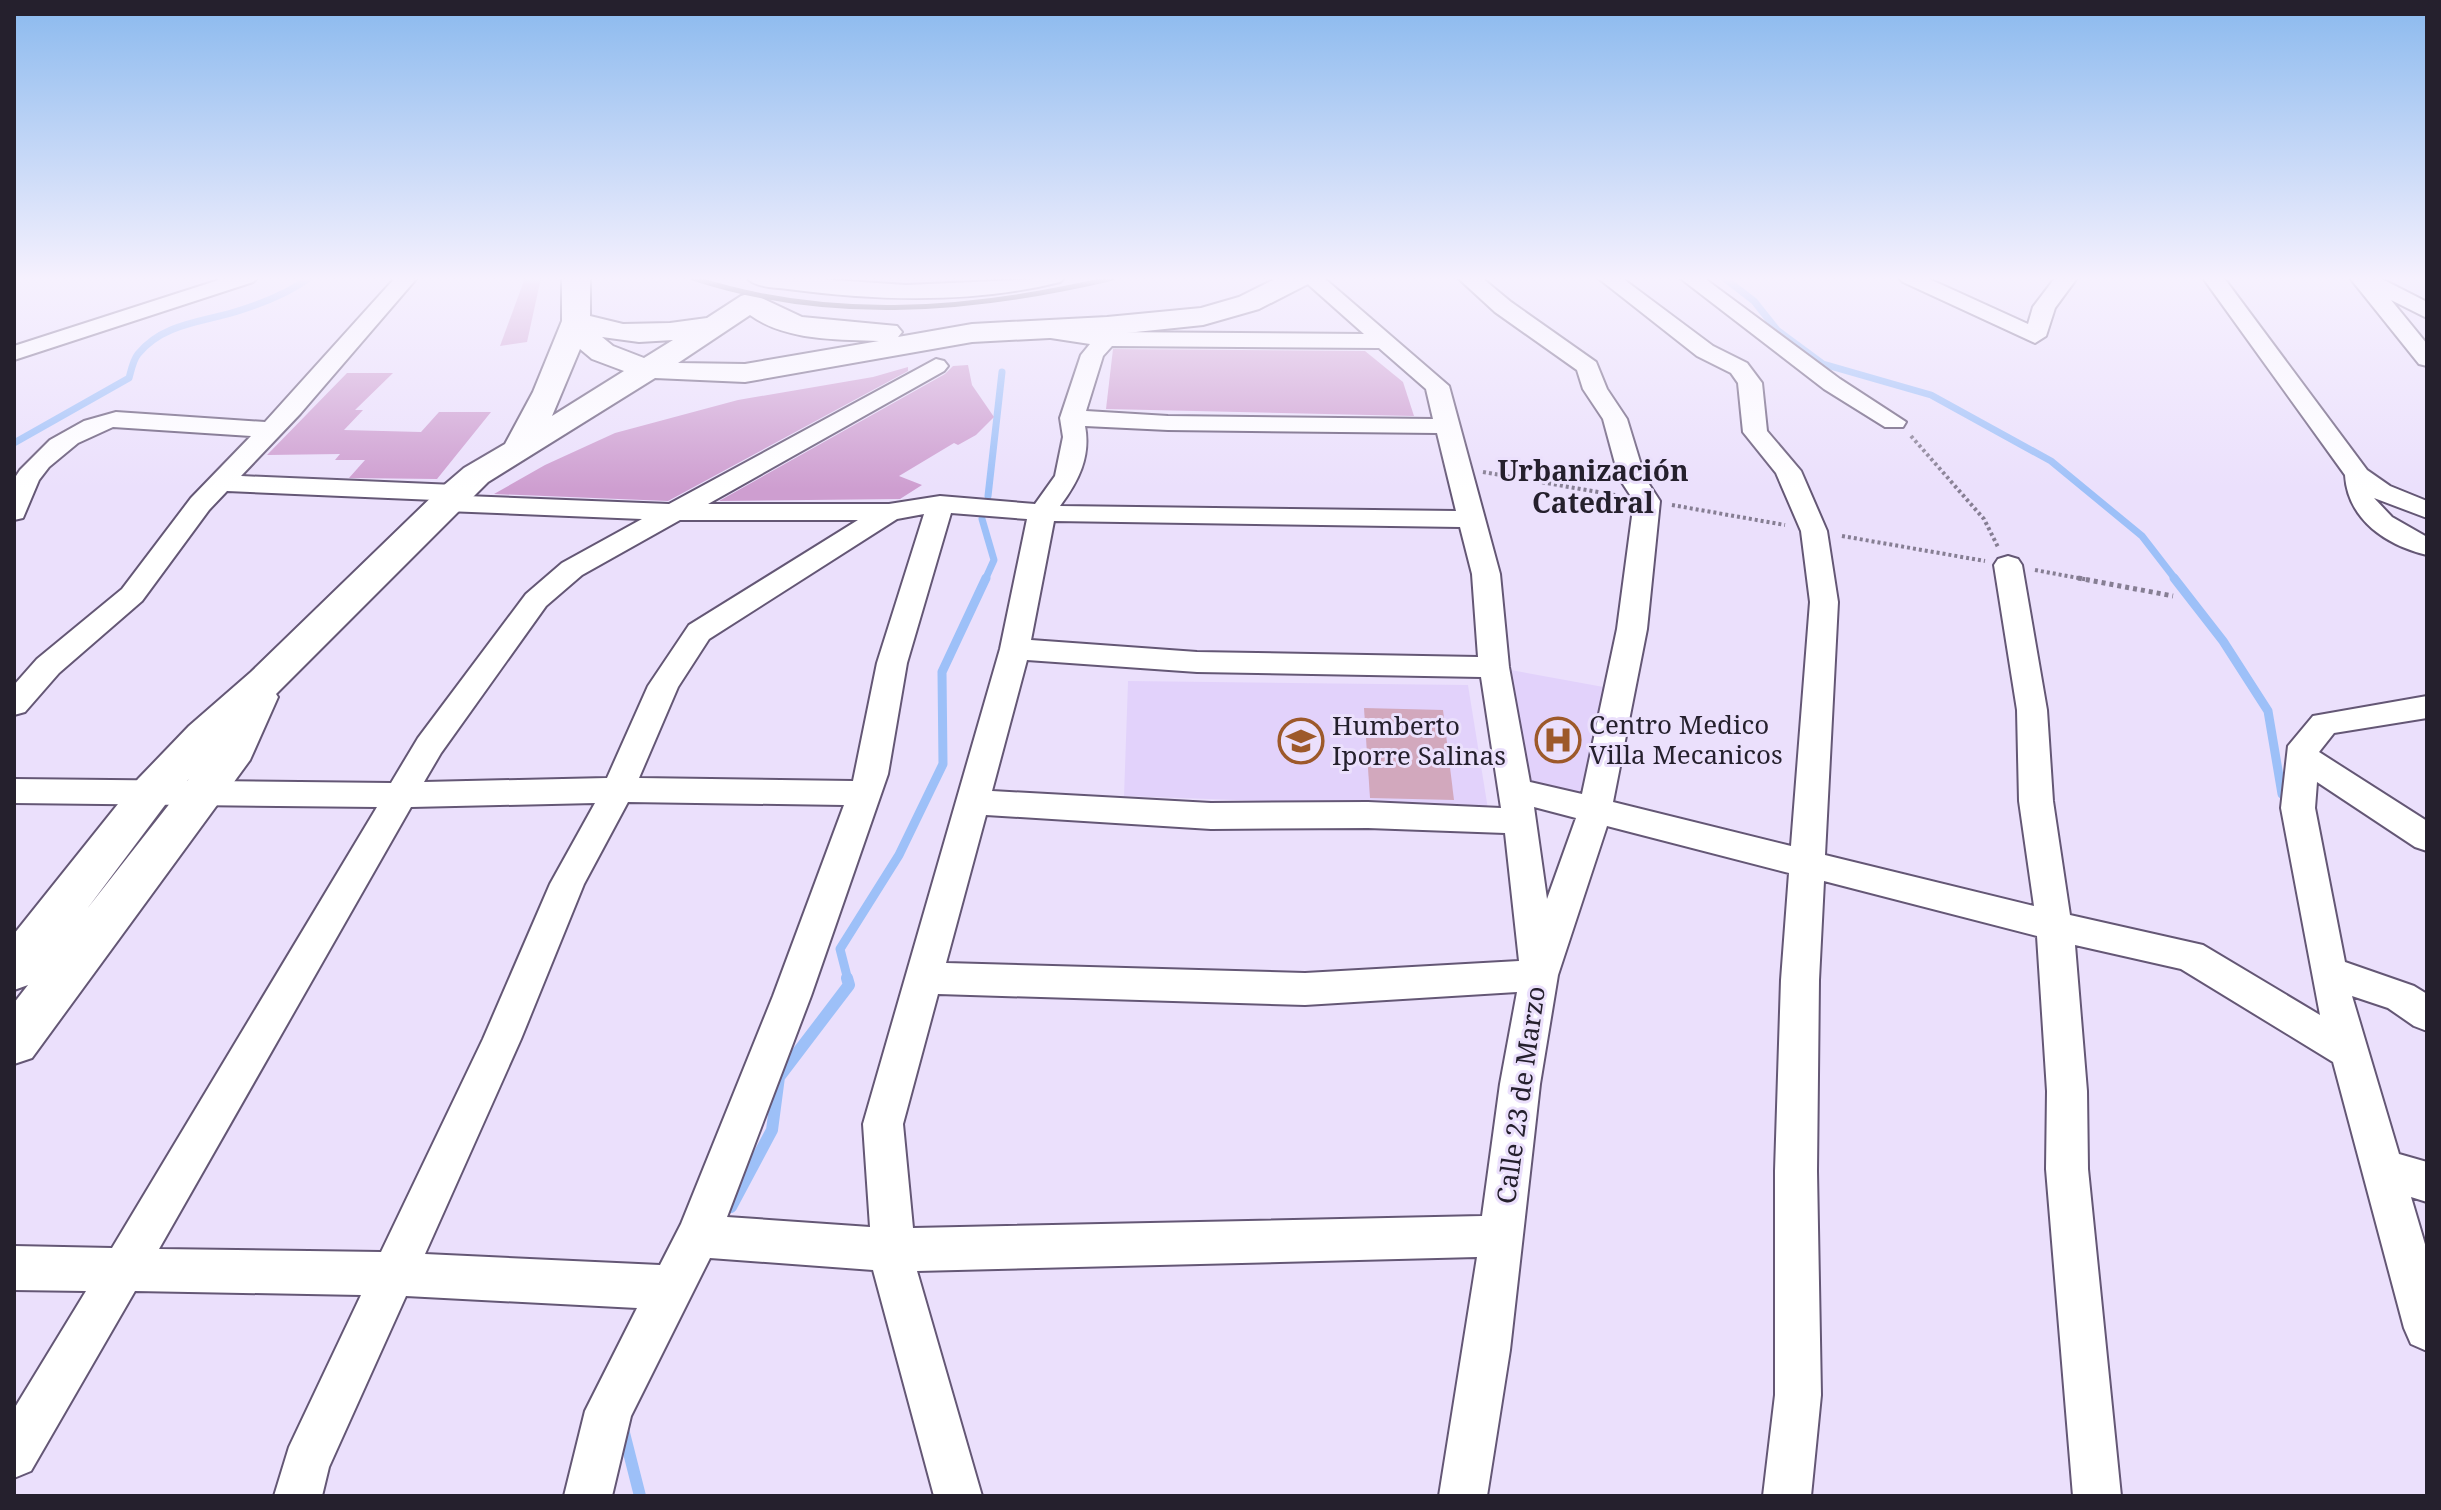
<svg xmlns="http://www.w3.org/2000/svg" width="2441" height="1510" viewBox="0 0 2441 1510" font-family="'Noto Serif',serif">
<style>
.built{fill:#e2d2fb}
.green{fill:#d2a8bd}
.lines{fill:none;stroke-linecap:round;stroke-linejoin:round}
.stream-far2{stroke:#9dc0f8;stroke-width:7}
.stream-far1{stroke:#9dc0f8;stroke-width:9}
.stream{stroke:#9dc0f8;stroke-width:12}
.building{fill:#ce9ed0}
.minor-casing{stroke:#645775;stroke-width:4}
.major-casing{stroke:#645775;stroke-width:4}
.path-far1{stroke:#867e93;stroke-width:4;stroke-dasharray:3 3;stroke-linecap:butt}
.path{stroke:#867e93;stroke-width:5;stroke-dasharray:4 4;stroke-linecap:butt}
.minor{fill:#fff;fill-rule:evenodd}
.major{fill:#fff;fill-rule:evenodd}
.rail{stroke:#5f596a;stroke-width:5}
.labels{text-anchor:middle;stroke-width:6;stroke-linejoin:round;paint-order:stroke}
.poi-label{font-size:26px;fill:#25202d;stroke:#ebe0fc;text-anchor:start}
.street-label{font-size:26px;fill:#25202d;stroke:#ebe0fc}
.neighbourhood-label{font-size:28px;font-weight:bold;fill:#25202d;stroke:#ebe0fc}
</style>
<rect width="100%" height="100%" fill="#ebe0fc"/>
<g class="built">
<path d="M1494,667L1620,690L1595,811L1515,790Z"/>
<path d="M1128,681L1468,685L1488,809L1124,796Z"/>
</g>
<path class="green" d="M1364,708L1443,710L1454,800L1370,798Z"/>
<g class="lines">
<g class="stream-far2">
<path d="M1724,278L1754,301L1777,330L1823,364L1931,395L2051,461L2142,536L2176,580"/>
<path d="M14,443L129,378C131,371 133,360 138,354C164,322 206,322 241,310C263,303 290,292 309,278"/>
<path d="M988,496L1002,372"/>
<path d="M982,519L994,560L985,580"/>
</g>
<g class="stream-far1">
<path d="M2174,578L2223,641L2268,711L2282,794"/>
<path d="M848,980L840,949L899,855L943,764L942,672L986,578"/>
</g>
<g class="stream">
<path d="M731,1207L772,1130L779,1077L849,985L847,978"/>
<path d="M623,1429L640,1496"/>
</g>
</g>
<g class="building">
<path d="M525,278H541L527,342L500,346Z"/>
<path d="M1113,349L1365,351L1403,382L1414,416L1106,409Z"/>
<path d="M968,365L972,385L994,417L976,435L958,445L954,443L899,476L922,485L900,499L719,501L945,374L953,366Z"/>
<path d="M908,367V371L668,501L494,494L545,465L615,433L738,400L873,377Z"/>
<path d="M347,373H393L355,410H363L344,430L421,432L439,412H491L437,479L349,478L365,460H335L340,454L267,455Z"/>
</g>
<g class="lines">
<g class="minor-casing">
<g id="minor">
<path d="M225,278H257L253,282L14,360V346Z"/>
<path d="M395,278H417L300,414L241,476L455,485L464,487L468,493L466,496L669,504L936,359L944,361L948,366L944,371L708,504H889L940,496L1035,504L1055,476L1063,437L1060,418L1081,355L1090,344L1031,335L1028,330L1031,325L1039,323L1106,332L1364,334L1301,278H1324L1449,386L1500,574L1509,667L1530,782L1582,794L1617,629L1634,501L1619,478L1603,419L1583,389L1577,370L1495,312L1458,278H1482L1511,302L1596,362L1607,389L1627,419L1645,478L1660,501L1647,629L1613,802L1791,846L1810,602L1801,531L1776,473L1743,432L1738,383L1731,373L1697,356L1598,278H1622L1713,346L1747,363L1762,383L1767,431L1801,471L1827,531L1838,602L1825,855L2034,906L2019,801L2017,710L1994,565L1998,559L2008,556L2018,559L2022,565L2047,710L2053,801L2070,915L2203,945L2320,1015L2281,808L2288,746L2313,716L2427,696V718L2334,733L2319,752L2427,821V851L2415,847L2317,782L2315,808L2345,962L2414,986L2427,994V1031L2414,1026L2388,1008L2352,996L2399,1154L2427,1162V1202L2411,1197L2427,1251V1351L2411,1344L2404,1328L2333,1062L2181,969L2075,945L2087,1091L2088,1169L2121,1496H2073L2046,1169L2047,1091L2037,936L1824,881L1819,980L1817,1171L1821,1395L1811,1496H1763L1775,1395V1171L1781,980L1789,873L1607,826L1558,975L1540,1084L1510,1350L1487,1496H1439L1477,1257L917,1271L982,1496H934L873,1270L710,1258L631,1416L612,1496H564L585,1411L637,1308L406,1296L329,1467L322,1496H274L289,1447L361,1295L135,1291L31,1471L14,1478V1409L86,1291L14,1290V1246L112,1248L377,807L14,803V779L391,783L418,738L526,594L562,563L642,519L446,511L437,509L433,503L435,500L227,491L209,510L142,601L59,673L25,712L14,715V685L37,659L122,589L191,498L251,436L113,427L78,443L49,467L39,480L23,518L14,520V479L20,470L50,440L84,421L116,412L265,422ZM1112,346L1379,348L1426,389L1433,419L1168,416L1086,411L1103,356ZM1085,426L1168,430L1437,433L1456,511L1060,506C1078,482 1091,457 1085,426ZM951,513L1027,519L1000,649L863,1124L870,1227L727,1217L811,996L888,774L907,663ZM924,514L877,663L853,781L639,778L678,687L709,639L897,519ZM680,520H858L689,625L648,686L607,778L424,782L441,753L546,606L582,575ZM1054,521L1460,527L1472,574L1478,657L1197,652L1031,640ZM1027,660L1197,672L1481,677L1501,808L1368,802L1211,803L992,791ZM628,802L844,805L773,996L681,1224L660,1265L425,1254L521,1039L584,884ZM595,803L550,884L483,1039L381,1252L159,1249L411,807ZM1534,807L1576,818L1547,899ZM986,815L1211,829L1368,828L1505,833L1519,961L1305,973L946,963ZM1517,992L1500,1084L1482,1216L913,1228L903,1124L938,994L1305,1005Z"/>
<path d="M747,278H804L906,285L1064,278L1060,282C972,304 878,301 788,289C776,287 756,288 747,278Z"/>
<path d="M1680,278H1704L1840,379L1906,422L1903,427H1885L1824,389Z"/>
<path d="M1899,278H1927L2028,324L2033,307L2055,278H2077L2055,308L2046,336L2035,343L1903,282Z"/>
<path d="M2203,278H2224L2367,470L2390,486L2427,501V518L2374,498L2392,517L2427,537V555C2386,545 2348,520 2345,475Z"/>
<path d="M2350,278H2380L2427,302V318L2391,300L2427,344V366L2419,364Z"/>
</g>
</g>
<g class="major-casing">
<path id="major" d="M562,278H590V316L623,324L670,323L707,318L741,296L751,293L802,317L897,326L902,332L898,337L972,324L1107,317L1201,308L1239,297L1277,278H1312L1308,284L1259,309L1203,325L1107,335L972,342L745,382L655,378L488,482L276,694L278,697L250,760L32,1058L14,1064V1003L28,985L14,990V934L138,779L189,726L251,672L443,486L464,468L505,444L533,392L562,321ZM750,315C786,341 837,339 879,341L745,364L678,363ZM602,337L639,342L673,340L644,358L613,346ZM580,349L592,359L624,371L552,416ZM189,779L87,909L168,801Z"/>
</g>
<g class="path-far1">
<path d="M1911,436L1984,519L1998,547"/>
<path d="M1483,472L1615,495"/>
<path d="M1672,505L1785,525"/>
<path d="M1842,536L1985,561"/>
<path d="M2035,570L2089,580"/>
</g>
<path class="path" d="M2078,578L2173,596"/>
<use href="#minor" class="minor"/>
<use href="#major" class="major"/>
<path class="rail" d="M693,278C831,323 973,311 1113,278"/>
</g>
<linearGradient id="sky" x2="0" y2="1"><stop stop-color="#8ab9ee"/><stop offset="0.57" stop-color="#f6f1fe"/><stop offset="1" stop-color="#f6f1fe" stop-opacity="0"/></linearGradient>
<rect width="2441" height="489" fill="url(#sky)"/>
<defs>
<g id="hospital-ring" transform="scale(2.3)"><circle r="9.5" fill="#ebe0fc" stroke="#9d592a" stroke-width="1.5"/><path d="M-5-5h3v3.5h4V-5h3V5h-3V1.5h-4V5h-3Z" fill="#9d592a"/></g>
<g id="school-ring" transform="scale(2.3)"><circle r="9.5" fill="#ebe0fc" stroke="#9d592a" stroke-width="1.5"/><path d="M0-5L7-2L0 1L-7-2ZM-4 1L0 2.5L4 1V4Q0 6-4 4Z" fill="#9d592a"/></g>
</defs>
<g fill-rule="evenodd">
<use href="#hospital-ring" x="1558" y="740"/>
<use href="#school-ring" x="1301" y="741"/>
</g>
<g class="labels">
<g class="poi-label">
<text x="1589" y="734">Centro Medico<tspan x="1589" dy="30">Villa Mecanicos</tspan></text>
<text x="1332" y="735">Humberto<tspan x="1332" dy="30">Iporre Salinas</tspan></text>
</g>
<g class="street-label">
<text transform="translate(1521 1095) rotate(-82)" y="9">Calle 23 de Marzo</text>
</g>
<g class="neighbourhood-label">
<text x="1593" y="481">Urbanización<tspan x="1593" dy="32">Catedral</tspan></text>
</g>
</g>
<rect width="2441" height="1510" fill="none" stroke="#25202d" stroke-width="32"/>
</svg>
